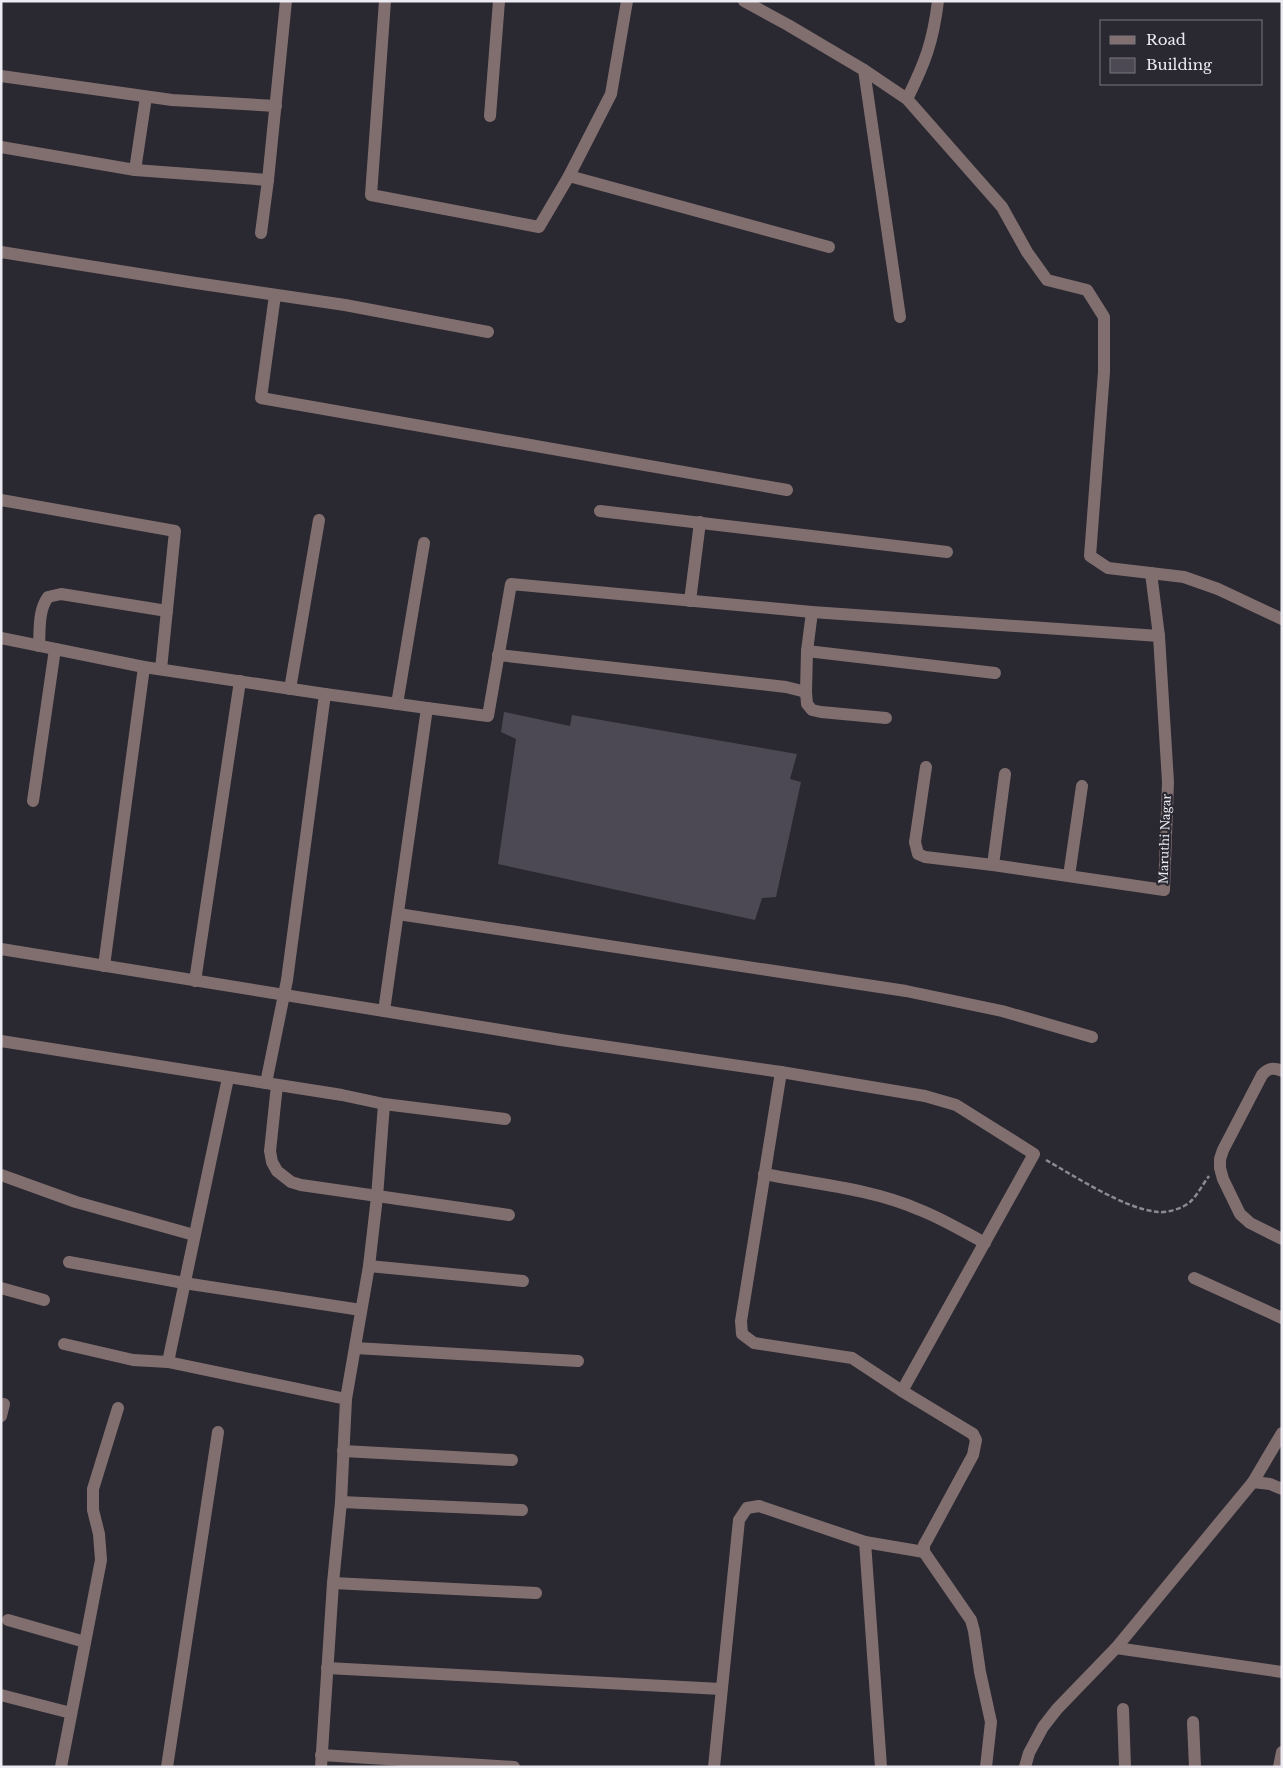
<svg xmlns="http://www.w3.org/2000/svg" width="1283" height="1768" viewBox="0 0 1283 1768" font-family="'Libre Baskerville',serif">
<style>
.building{fill:#4c4954}
.lines{fill:none;stroke-linecap:round;stroke-linejoin:round}
.path{stroke:#8b8991;stroke-width:2.5;stroke-dasharray:5 2.5;stroke-linecap:butt}
.minor{stroke:#816f6f;stroke-width:12}
.labels{text-anchor:middle;stroke-width:4.5;stroke-linejoin:round;paint-order:stroke}
.street-label{font-size:12px;fill:#ecebf1;stroke:#2a2831}
</style>
<rect width="100%" height="100%" fill="#2a2831"/>
<path class="building" d="M504,712L570,726L572,715L797,754L790,779L801,782L776,897L762,898L755,920L498,864L516,739L501,732Z"/>
<g class="lines">
<path class="path" d="M1046,1160C1076,1177 1125,1209 1158,1212C1168,1213 1184,1208 1191,1201C1198,1194 1203,1184 1209,1176"/>
<g class="minor">
<path d="M385,1L371,195L539,227L569,176L611,94L627,1"/>
<path d="M744,1L788,25L864,70L907,99L1002,207L1027,252L1047,280L1087,290L1104,317V372L1090,556L1108,568L1184,577L1218,589L1282,619"/>
<path d="M864,70L900,317"/>
<path d="M1,76L172,100L276,106"/>
<path d="M907,99C925,63 933,42 938,1"/>
<path d="M490,116L499,1"/>
<path d="M1,147L135,170L268,180"/>
<path d="M135,170L146,97"/>
<path d="M569,176L829,247"/>
<path d="M261,233L268,180L286,1"/>
<path d="M1,252L189,282L345,305L488,332"/>
<path d="M275,295L261,398L787,490"/>
<path d="M1,500L175,531L161,669"/>
<path d="M600,511L947,552"/>
<path d="M1151,573L1159,636"/>
<path d="M690,601L700,522"/>
<path d="M1,638L144,667L325,694"/>
<path d="M39,646C40,629 38,611 48,597L61,594L167,611"/>
<path d="M807,651L995,673"/>
<path d="M498,655L786,687L806,692L807,651L812,612"/>
<path d="M290,689L319,520"/>
<path d="M806,692L807,704L812,710L821,712L886,718"/>
<path d="M397,704L424,543"/>
<path d="M427,708L488,716L511,584L812,612L1159,636L1168,782L1164,890L993,865L1005,774"/>
<path d="M926,767L915,842L918,854L925,857L993,865"/>
<path d="M33,801L55,649"/>
<path d="M1069,876L1082,786"/>
<path d="M398,914L906,991L1002,1011L1092,1037"/>
<path d="M1,949L384,1011"/>
<path d="M104,966L144,667"/>
<path d="M195,981L240,681"/>
<path d="M1,1041L342,1095L384,1104L377,1197L369,1266L346,1399L341,1502L333,1583L321,1767"/>
<path d="M1282,1071C1274,1067 1268,1068 1262,1075L1223,1150L1220,1159V1168L1223,1179L1240,1214L1250,1223L1282,1239"/>
<path d="M781,1072L741,1321L742,1334L754,1343L852,1358L902,1391L973,1434L976,1440L973,1455L928,1538L924,1545V1552L964,1610L971,1620L974,1631L980,1672L991,1722L986,1767"/>
<path d="M228,1078L168,1362L346,1399"/>
<path d="M266,1083L287,980L325,694L427,708L384,1011L561,1040L781,1072L925,1096L956,1105L1034,1154L902,1391"/>
<path d="M277,1085L270,1151L272,1162L277,1171L291,1182L301,1185L509,1215"/>
<path d="M384,1104L505,1119"/>
<path d="M764,1174C816,1184 872,1189 920,1210C943,1219 964,1232 985,1243"/>
<path d="M1,1175L76,1202L194,1235"/>
<path d="M69,1262L184,1283L361,1310"/>
<path d="M369,1266L523,1281"/>
<path d="M1194,1278L1282,1318"/>
<path d="M1,1288L44,1300"/>
<path d="M64,1344L133,1360L168,1362"/>
<path d="M355,1348L578,1361"/>
<path d="M1,1416L4,1404"/>
<path d="M343,1451L512,1460"/>
<path d="M1253,1482L1270,1484L1282,1489"/>
<path d="M341,1502L522,1510"/>
<path d="M865,1542L881,1767"/>
<path d="M333,1583L536,1593"/>
<path d="M8,1620L85,1642"/>
<path d="M1116,1648L1282,1672"/>
<path d="M327,1668L721,1689"/>
<path d="M1,1695L71,1713"/>
<path d="M1123,1709L1125,1767"/>
<path d="M1193,1722L1195,1767"/>
<path d="M321,1755L514,1767"/>
<path d="M61,1767L101,1560L99,1534L93,1510V1489L118,1408"/>
<path d="M167,1767L218,1432"/>
<path d="M714,1767L739,1520L747,1508L759,1506L865,1542L924,1552"/>
<path d="M1025,1767L1029,1753L1043,1727L1057,1709L1116,1648L1253,1482L1282,1433"/>
<path d="M1279,1767L1282,1752"/>
</g>
</g>
<g class="labels">
<g class="street-label">
<text transform="translate(1165 839) rotate(-88)" y="4">Maruthi Nagar</text>
</g>
</g>
<rect width="1283" height="1768" fill="none" stroke="#ecebf1" stroke-width="5"/>
<rect x="1100" y="20" width="162" height="65" fill="#2a2831" stroke="#78767e"/>
<rect x="1110" y="36" width="25" height="8" fill="#816f6f" stroke="#78767e"/>
<text x="1146" y="45" font-size="15" fill="#ecebf1">Road</text>
<rect x="1110" y="58" width="25" height="15" fill="#4c4954" stroke="#78767e"/>
<text x="1146" y="70" font-size="15" fill="#ecebf1">Building</text>
</svg>
